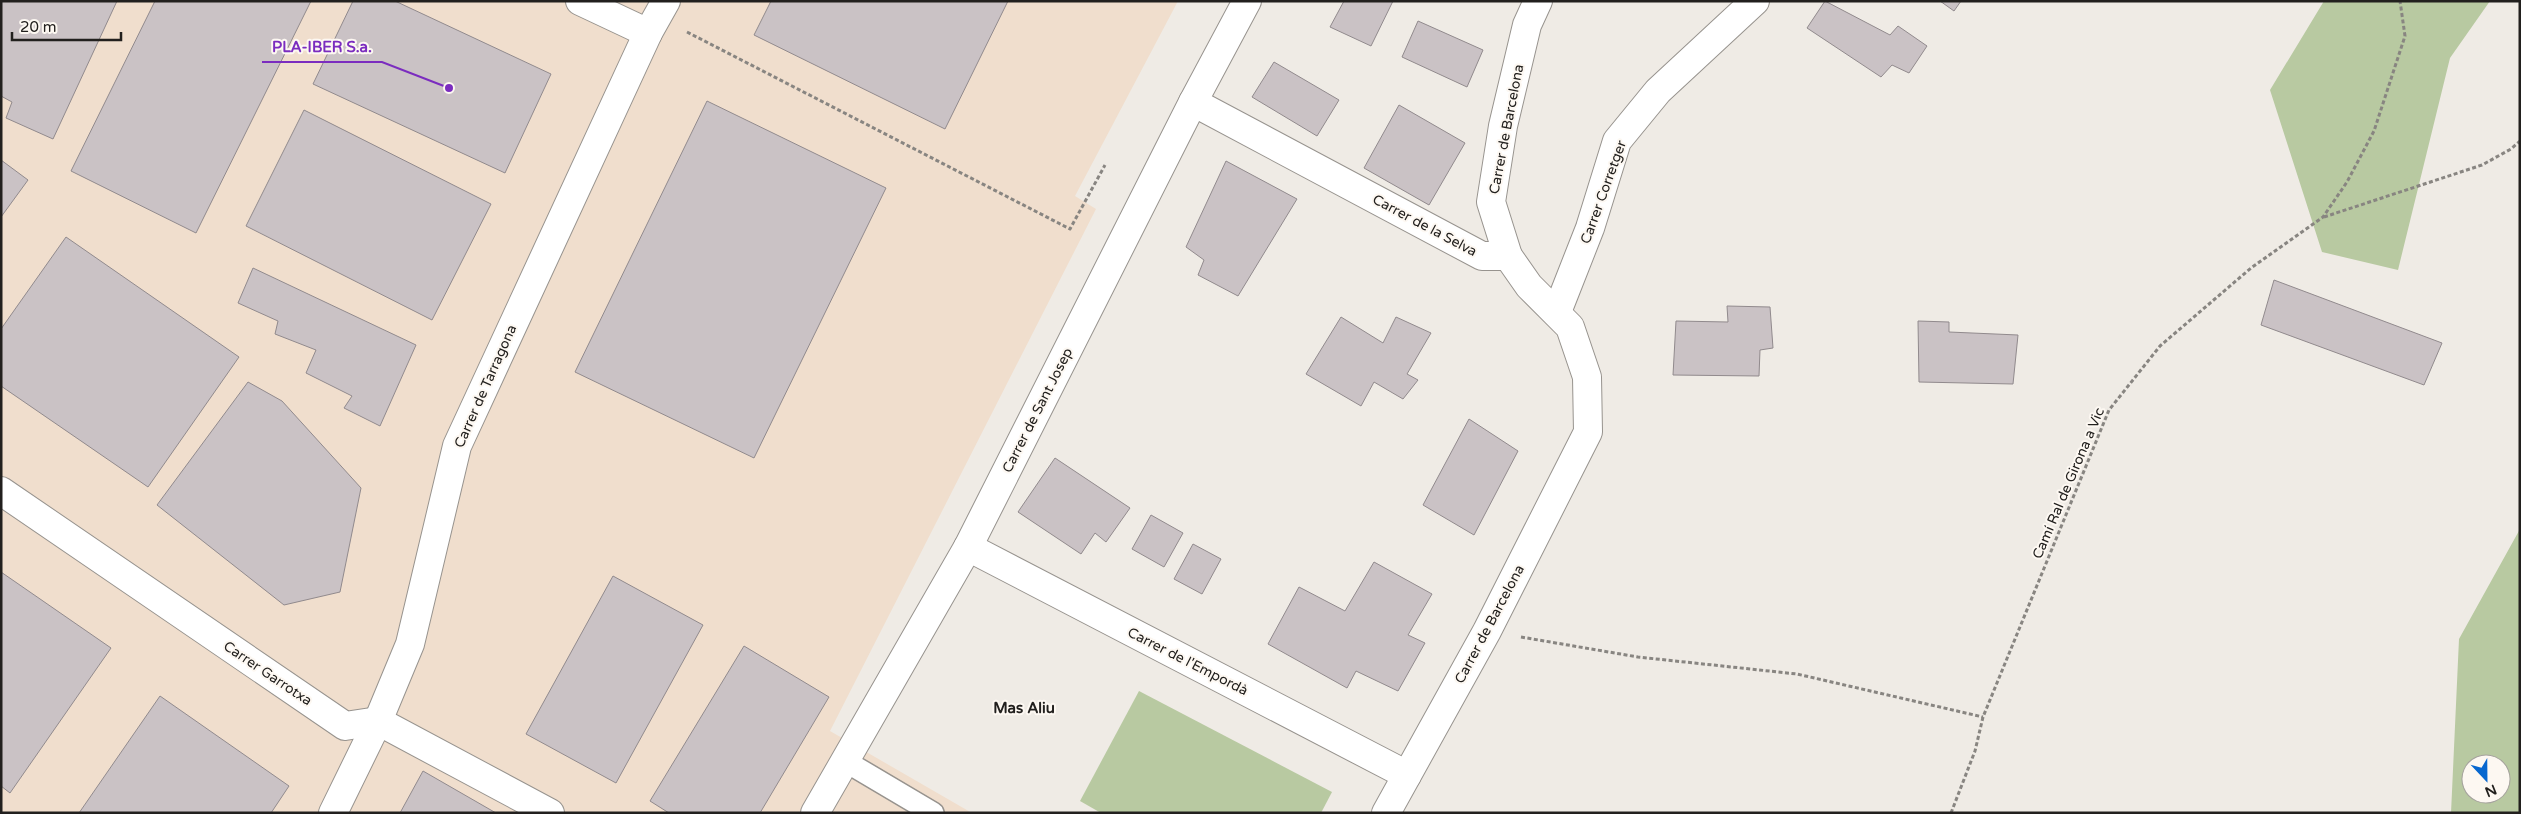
<svg xmlns="http://www.w3.org/2000/svg" width="2521" height="814" viewBox="0 0 2521 814" font-family="'Varela Round',sans-serif">
<style>
.industrial{fill:#f0decd}
.green{fill:#b8c9a1;fill-rule:evenodd}
.building{fill:#cac2c5;stroke:#918a8d}
.lines{fill:none;stroke-linecap:round;stroke-linejoin:round}
.lane-casing{stroke:#97938e;stroke-width:24}
.street-casing{stroke:#97938e;stroke-width:30}
.path{stroke:#888581;stroke-width:3;stroke-dasharray:4 2.5;stroke-linecap:butt}
.lane{stroke:#fff;stroke-width:21}
.street{stroke:#fff;stroke-width:28}
.labels{text-anchor:middle;stroke-width:4;stroke-linejoin:round;paint-order:stroke}
.street-label{font-size:14px;fill:#22201e;stroke:#fdf8f2}
.neighbourhood-label{font-size:15px;font-weight:bold;fill:#22201e;stroke:#fdf8f2}
.leader{fill:none;stroke:#7b2cbf;stroke-width:2}
.callout-dot{fill:#7b2cbf;stroke:#fdf8f2;stroke-width:2}
.callout-label{font-size:15px;text-anchor:middle;font-weight:bold;fill:#7b2cbf;stroke:#fdf8f2;stroke-width:4;stroke-linejoin:round;paint-order:stroke}
</style>
<rect width="100%" height="100%" fill="#efebe5"/>
<path class="industrial" d="M1,1H1178L1075,196L1096,209L830,731L972,813H1Z"/>
<g class="green">
<path d="M2324,1H2490L2450,58L2398,270L2322,252L2270,90Z"/>
<path d="M2520,529V813H2451L2459,639ZM2471,764H2501V794H2471Z"/>
<path d="M1139,691L1332,792L1321,813H1101L1080,801Z"/>
</g>
<g class="building">
<path d="M1,1H117L53,139L6,118L12,102L1,96Z"/>
<path d="M155,1H311L196,233L71,171Z"/>
<path d="M353,1H395L551,74L505,173L313,84Z"/>
<path d="M771,1H1008L945,129L754,35Z"/>
<path d="M1344,1H1393L1371,46L1330,27Z"/>
<path d="M1825,1L1890,35L1898,26L1927,46L1909,73L1892,65L1881,77L1807,28Z"/>
<path d="M1940,1H1961L1954,11Z"/>
<path d="M1418,21L1483,50L1467,87L1402,57Z"/>
<path d="M1274,62L1339,100L1317,136L1252,97Z"/>
<path d="M707,101L886,188L754,458L575,372Z"/>
<path d="M1399,105L1465,143L1429,205L1364,168Z"/>
<path d="M304,110L491,204L432,320L246,226Z"/>
<path d="M1,160L28,180L1,217Z"/>
<path d="M1226,161L1297,199L1238,296L1198,275L1204,260L1186,247Z"/>
<path d="M66,237L239,357L148,487L1,386V329Z"/>
<path d="M253,268L416,345L380,426L344,408L352,396L306,373L316,350L275,334L278,321L238,303Z"/>
<path d="M2274,280L2442,343L2424,385L2261,325Z"/>
<path d="M1727,306L1770,307L1773,348L1760,350L1759,376L1673,375L1676,321L1728,322Z"/>
<path d="M1341,317L1383,343L1396,317L1431,333L1407,374L1418,380L1403,399L1374,382L1361,406L1306,374Z"/>
<path d="M1918,321L1949,322V332L2018,335L2013,384L1919,382Z"/>
<path d="M248,382L282,401L361,488L340,592L284,605L157,505Z"/>
<path d="M1469,419L1518,451L1474,535L1423,505Z"/>
<path d="M1055,458L1130,508L1106,542L1095,533L1081,554L1018,512Z"/>
<path d="M1151,515L1183,533L1164,567L1132,549Z"/>
<path d="M1193,544L1221,559L1202,594L1174,579Z"/>
<path d="M1374,562L1432,594L1408,635L1425,643L1398,691L1356,671L1347,688L1268,644L1299,587L1345,611Z"/>
<path d="M1,572L111,648L10,793L1,786Z"/>
<path d="M613,576L703,625L616,783L526,734Z"/>
<path d="M744,646L829,697L760,813H669L650,801Z"/>
<path d="M160,696L289,786L271,813H79Z"/>
<path d="M423,771L496,813H400Z"/>
</g>
<g class="lines">
<g class="lane-casing">
<path id="lane" d="M845,761L933,813"/>
</g>
<g class="street-casing">
<g id="street">
<path d="M580,1L648,33"/>
<path d="M1193,102L1482,256H1508L1529,286L1570,327L1587,377L1588,432L1487,631L1386,813"/>
<path d="M1508,256L1491,202L1503,126L1527,25L1538,1"/>
<path d="M1557,312L1590,228L1617,141L1658,91L1755,1"/>
<path d="M1,491L345,726L378,721L550,813"/>
<path d="M968,547L1407,775"/>
<path d="M333,813L378,721L410,644L457,446L648,33L666,1"/>
<path d="M815,813L968,547L1193,102L1247,1"/>
</g>
</g>
<g class="path">
<path d="M687,32L1070,229L1105,165"/>
<path d="M2324,217L2482,165L2511,149L2520,141"/>
<path d="M1521,637L1638,657L1797,674L1983,717"/>
<path d="M1951,813L1975,751L1983,717L2109,410L2160,346L2251,268L2323,217L2347,182L2374,131L2405,36L2400,1"/>
</g>
<use href="#lane" class="lane"/>
<use href="#street" class="street"/>
</g>
<g class="labels">
<g class="street-label">
<text transform="translate(1506 129) rotate(-79)" y="5">Carrer de Barcelona</text>
<text transform="translate(1603 192) rotate(-70)" y="5">Carrer Corretger</text>
<text transform="translate(1425 225) rotate(28)" y="5">Carrer de la Selva</text>
<text transform="translate(485 386) rotate(-66)" y="5">Carrer de Tarragona</text>
<text transform="translate(1037 410) rotate(-63)" y="5">Carrer de Sant Josep</text>
<text transform="translate(2068 483) rotate(-67)" y="5">Camí Ral de Girona a Vic</text>
<text transform="translate(1489 624) rotate(-62)" y="5">Carrer de Barcelona</text>
<text transform="translate(1188 661) rotate(27)" y="5">Carrer de l'Empordà</text>
<text transform="translate(268 673) rotate(34)" y="5">Carrer Garrotxa</text>
</g>
<g class="neighbourhood-label">
<text x="1024" y="713">Mas Aliu</text>
</g>
</g>
<path class="leader" d="M449 88L382 62H262"/>
<circle class="callout-dot" cx="449" cy="88" r="5"/>
<g class="callout-label">
<text x="322" y="52">PLA-IBER S.a.</text>
</g>
<rect width="2521" height="814" fill="none" stroke="#22201e" stroke-width="5"/>
<g transform="translate(2486 779) rotate(158)"><circle r="24" fill="#fdf8f2" stroke="#a5a29d"/>
<path d="M0-4L9 19L0 12L-9 19Z" fill="#0767cf"/>
<text y="-8" font-size="14" font-weight="bold" text-anchor="middle" fill="#22201e">N</text>
</g>
<path d="M12 32v8h109v-8" fill="none" stroke="#22201e" stroke-width="2.5"/>
<text x="20" y="32" font-size="15" fill="#22201e" stroke="#fdf8f2" stroke-width="4" paint-order="stroke">20 m</text>
</svg>
